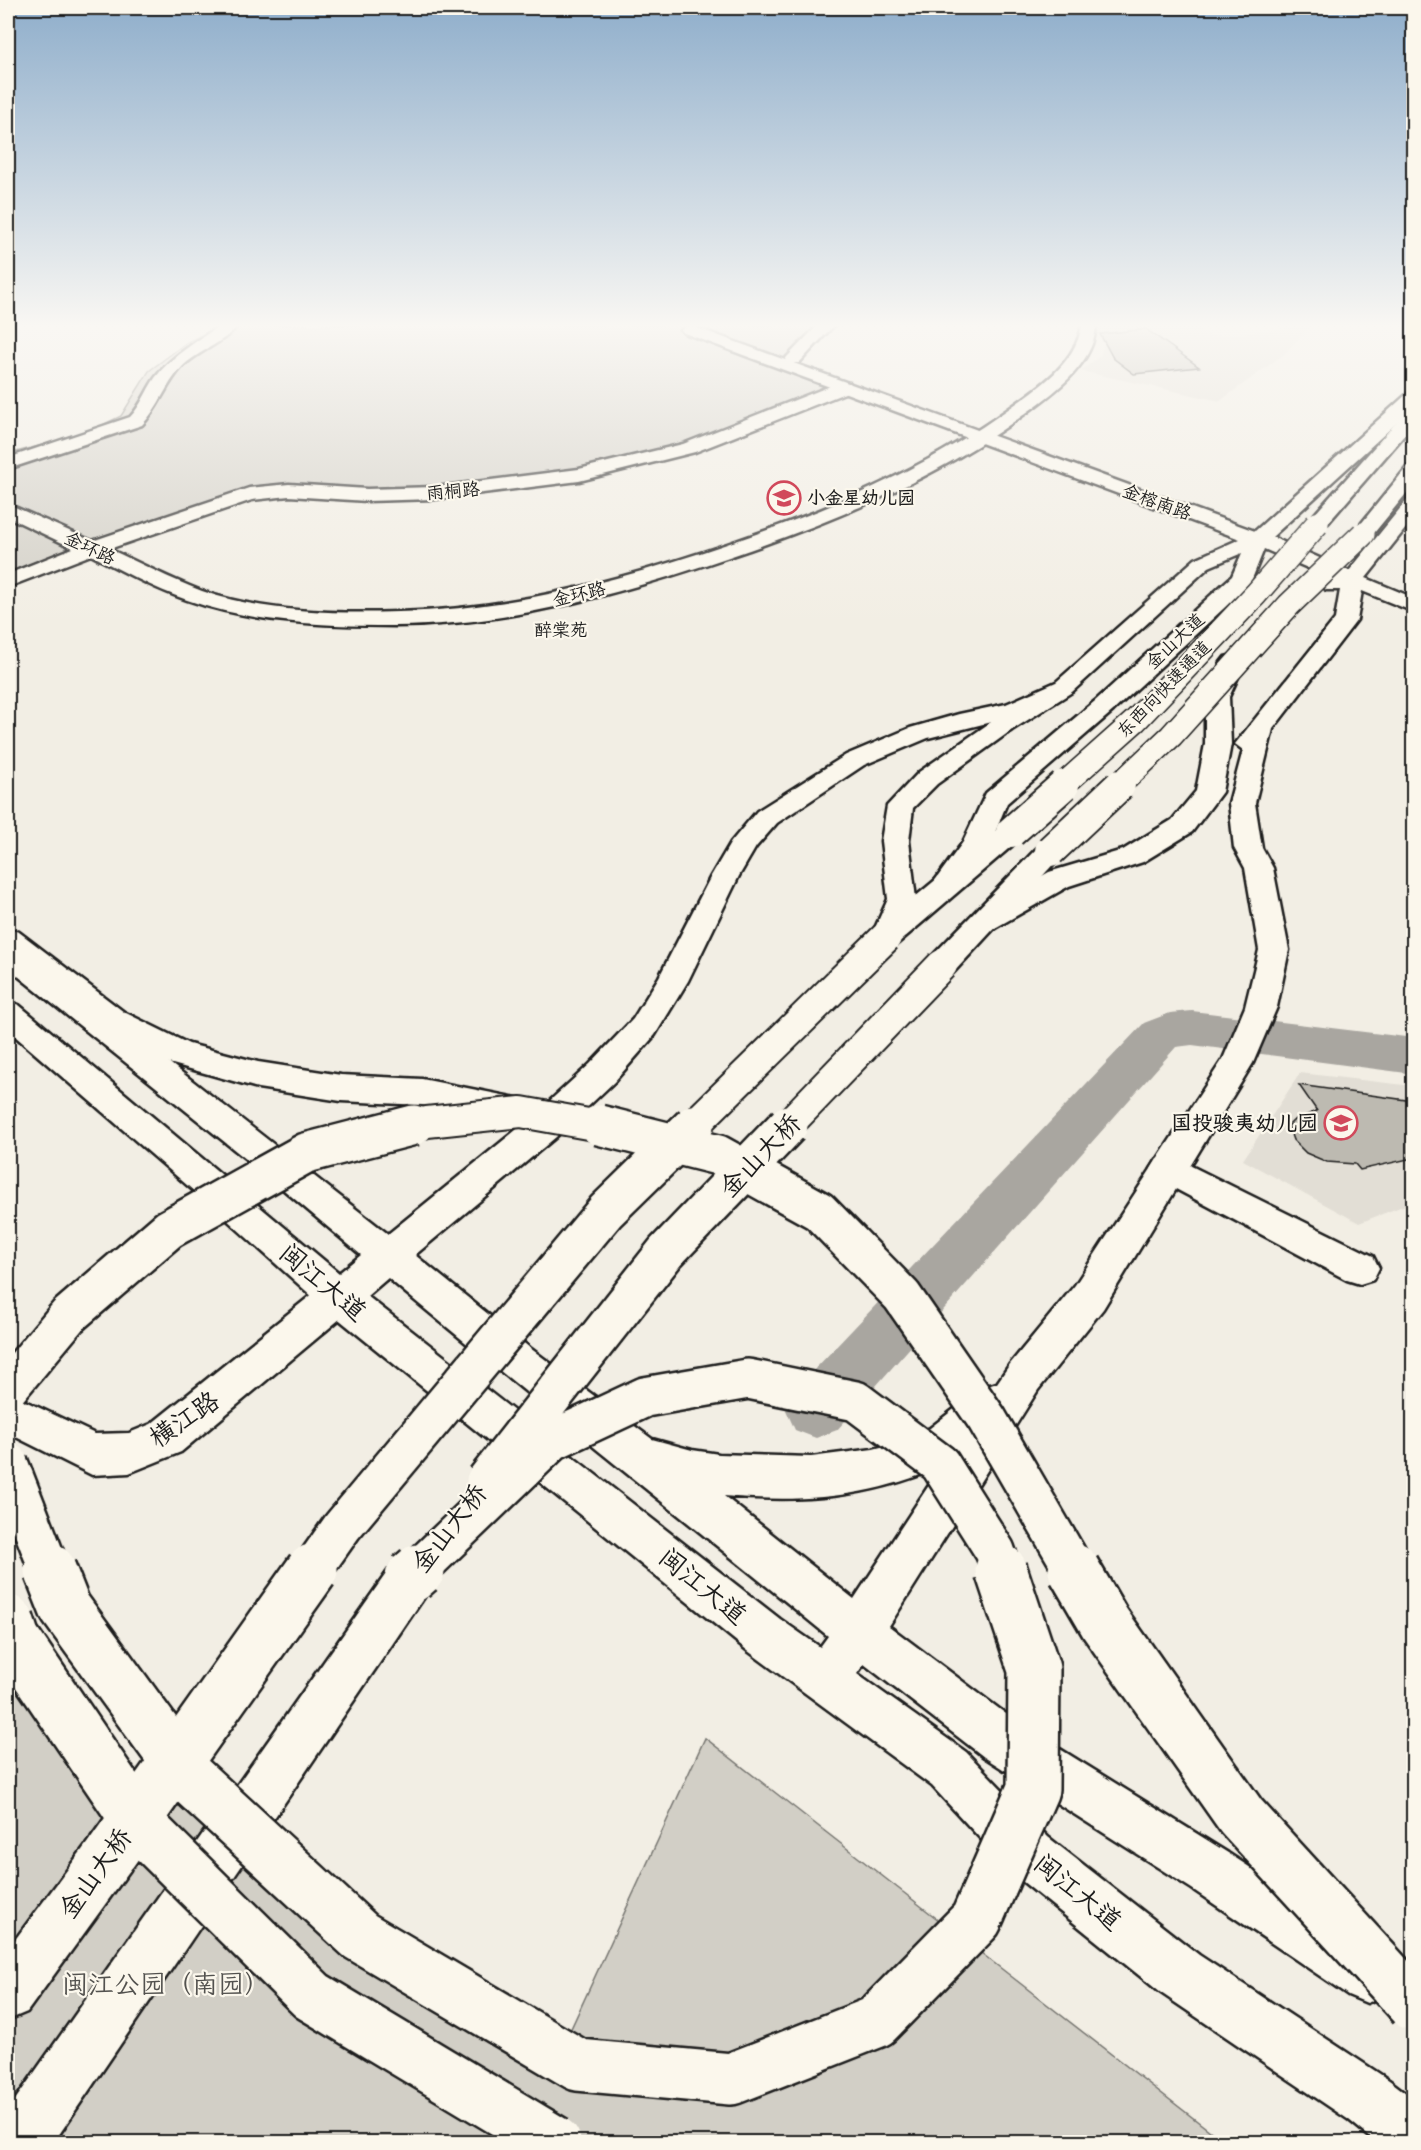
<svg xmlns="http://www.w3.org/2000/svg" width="1421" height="2150" viewBox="0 0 1421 2150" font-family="'Gochi Hand','LXGW WenKai TC',sans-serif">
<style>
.built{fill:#e2ded5}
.green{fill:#d2cfc6;stroke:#777671;stroke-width:1.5}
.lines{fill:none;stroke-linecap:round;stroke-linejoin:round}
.river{fill:#a9a6a0;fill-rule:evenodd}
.building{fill:#bdbab1;stroke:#1c1c1c;stroke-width:1.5}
.major-tunnel{stroke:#d2cec6;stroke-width:17;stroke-dasharray:17 9;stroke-linecap:butt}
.minor-casing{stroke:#1c1c1c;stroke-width:5}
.major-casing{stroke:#1c1c1c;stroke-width:5}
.highway-casing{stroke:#1c1c1c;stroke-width:5}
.minor{fill:#fbf7ec;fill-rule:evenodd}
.major{fill:#fbf7ec;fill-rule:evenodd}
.highway{fill:#fbf7ec;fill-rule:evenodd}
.highway-bridge-far4-casing{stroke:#1c1c1c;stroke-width:20;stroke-linecap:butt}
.highway-bridge-far3-casing{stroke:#1c1c1c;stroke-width:26;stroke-linecap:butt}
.highway-bridge-far2-casing{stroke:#1c1c1c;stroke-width:34;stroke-linecap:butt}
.highway-bridge-far1-casing{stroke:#1c1c1c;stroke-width:44;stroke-linecap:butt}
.highway-bridge-casing{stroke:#1c1c1c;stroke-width:56;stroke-linecap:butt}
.highway-bridge-far4{stroke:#fbf7ec;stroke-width:17}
.highway-bridge-far3{stroke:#fbf7ec;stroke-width:23}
.highway-bridge-far2{stroke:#fbf7ec;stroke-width:30}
.highway-bridge-far1{stroke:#fbf7ec;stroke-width:39}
.highway-bridge{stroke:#fbf7ec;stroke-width:51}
.labels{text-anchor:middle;stroke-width:4.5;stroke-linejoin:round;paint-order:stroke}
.far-street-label{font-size:18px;fill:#1c1c1c;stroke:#fbf7ec}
.far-poi-label{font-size:18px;font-weight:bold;fill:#1c1c1c;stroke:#fbf7ec;text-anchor:start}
.far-neighbourhood-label{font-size:18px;fill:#1c1c1c;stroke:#fbf7ec}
.poi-label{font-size:21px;font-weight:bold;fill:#1c1c1c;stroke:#fbf7ec;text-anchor:end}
.near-street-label{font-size:26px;fill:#1c1c1c;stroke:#fbf7ec}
.near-park-label{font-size:26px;fill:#53524f;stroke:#fbf7ec}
</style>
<rect width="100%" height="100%" fill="#f2eee4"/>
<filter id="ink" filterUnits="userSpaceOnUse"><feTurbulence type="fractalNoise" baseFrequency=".0167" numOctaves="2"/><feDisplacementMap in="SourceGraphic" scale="12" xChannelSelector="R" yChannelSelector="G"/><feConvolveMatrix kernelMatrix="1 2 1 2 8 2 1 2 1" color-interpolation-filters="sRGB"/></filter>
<g filter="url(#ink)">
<g class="built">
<path d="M1117,325H1193L1211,336L1311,326L1283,355L1220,401L1081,371L1100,356L1104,344L1094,327Z"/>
<path d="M1300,1073L1413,1086V1202L1359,1223L1243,1160Z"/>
</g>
<g class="green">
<path d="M221,325H837L808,355L777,367L831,387L757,417L666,450L580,472L411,492L309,488L236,491L8,577V454L84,434L121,416L149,371L186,343Z"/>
<path d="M8,1650L80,1740L562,2048L705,1738L1224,2142H8Z"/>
</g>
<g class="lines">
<path class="river" d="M1192,1011L1414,1038V1074L1192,1045L1176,1047L837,1430L816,1438L795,1430L786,1410L795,1390L1144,1023L1170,1013Z"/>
</g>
<g class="building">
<path d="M1146,329L1199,367L1134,374L1113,358L1100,334Z"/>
<path d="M1299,1085L1413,1101V1158L1360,1170L1355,1164L1327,1162L1306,1153L1293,1140L1288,1126L1294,1120L1317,1111Z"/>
</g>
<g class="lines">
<path class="major-tunnel" d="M674,325L689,330"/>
<g class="minor-casing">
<g id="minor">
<path d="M220,325H238C224,343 198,351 182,367C165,385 159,408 142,425L8,469V458L130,417C141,406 146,391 155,378C172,355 198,341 220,325Z"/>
<path d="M818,325H834L799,363H787L785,360L787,357Z"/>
<path d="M1082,325H1096C1094,366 1052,394 1022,416C934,480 834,521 732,556C624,593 510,625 396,626C326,626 252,623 187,600C153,588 122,571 91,555L8,587V574L73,548L8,517V504L92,541L249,488L289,484L367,489L435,487L579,469L683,444L838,383H850L852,387L850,391L695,452L579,481L435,499L367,501L289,496L252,500L109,549C140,563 170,579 202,591C263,612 334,614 398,612C512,609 621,580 727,544C826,511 922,471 1007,410C1038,388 1075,365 1082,325Z"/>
<path d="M1169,1155L1373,1256L1379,1268L1373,1280L1360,1284L1347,1280L1157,1179L1151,1169L1157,1159Z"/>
<path d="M339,1279L353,1284L358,1296L353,1308L181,1452L129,1473L92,1475L8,1433V1393L95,1434L129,1433L151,1424L325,1284Z"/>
</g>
</g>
<g class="major-casing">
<g id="major">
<path d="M689,325L1255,531L1408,393L1414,392V407L1272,537L1349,571L1407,500L1414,498V518L1366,578L1414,598V612L1362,591L1357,620L1273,729L1255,803L1262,848L1273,868L1289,950L1277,1007L1253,1063L1103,1309L1038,1390L889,1626L1018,1723L1228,1853L1386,1957L1394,1976L1386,1995L1367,2003L1348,1995L1192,1889L984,1757L864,1664L857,1674L966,1752L1048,1837L1199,1955L1389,2080L1414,2099V2142H1376L1349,2120L1161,1993L1012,1873L932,1786L748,1651L325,1308L225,1218L8,1030V1001L19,1005L339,1273L361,1255L272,1180L8,968V942L19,945L388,1234L532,1117L590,1064L633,1019L659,977L711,876L731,842L757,811L846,755L910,728L959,714L1006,704L1056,682L1195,559L1240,539L684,333L681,330ZM1264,549L1333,579L1326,580L1323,585L1326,590H1340L1335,619L1235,744L1243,750L1229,803L1234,848L1245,868L1259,950L1245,1007L1223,1059L1075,1285L1010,1364L997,1383L981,1388L930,1428L901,1442L873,1449L811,1457L719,1454L692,1450L652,1439L530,1348L415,1255L556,1137L614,1082L655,1035L688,981L739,876L756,847L777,823L864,765L928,738L991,722L919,772L887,806L881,841L888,899L871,937L875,944L886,947L897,944L916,899L909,841L913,808L937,784L1012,730L1072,692L1209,567L1242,553L1232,576L1095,701L986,793L963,842L931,886L935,893L945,895L955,893L990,844L1007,803L1113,711L1250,584ZM388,1278C533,1400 681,1516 828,1636L820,1647L780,1619L367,1296ZM941,1467L854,1599L724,1496C804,1503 867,1498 941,1467Z"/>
<path d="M1233,655L1241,657L1245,662L1229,697L1231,744L1222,792L1192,832L1143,862L1069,886L995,928L985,931L975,928L970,921L975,914L1049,872L1123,850L1172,820L1196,791L1205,744V697L1221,662L1225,657Z"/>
</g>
</g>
<g class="highway-casing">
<g id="highway">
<path d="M1414,408V424L1328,523H1314L1311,519L1314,515L1408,409Z"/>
<path d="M1414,465V484L1370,538H1356L1353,534L1356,530L1407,467Z"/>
<path d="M1011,823L1021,826L1025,832L1021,838L897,944L886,947L875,944L871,937L875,930L1001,826Z"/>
<path d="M1050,842L1060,845L1064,851L1060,857L953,973L942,976L931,973L927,965L931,957L1040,845Z"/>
<path d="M8,929L19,932L124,1012L189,1044L258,1062L341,1075L422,1079L517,1098L529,1102L534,1111L529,1120L517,1124L422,1105L341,1101L258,1088L169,1063L102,1028L8,954Z"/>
<path d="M411,1555L427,1561L433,1577L427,1593L54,2142H8V2110L395,1561Z"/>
<path d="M112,1826L130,1834L138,1852L130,1870L27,2012L8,2020V1949L94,1834Z"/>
</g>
</g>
<use href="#minor" class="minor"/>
<use href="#major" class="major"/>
<use href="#highway" class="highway"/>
<g class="highway-bridge-far4-casing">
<path id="highway-bridge-far4" d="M1316,525L1321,519"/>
</g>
<g class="highway-bridge-far3-casing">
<g id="highway-bridge-far3">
<path d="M1062,786L1135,721L1256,594L1317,524"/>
<path d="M1118,786L1171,736L1289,605L1363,534"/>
</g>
</g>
<g class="highway-bridge-far2-casing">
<g id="highway-bridge-far2">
<path d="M1011,832L1064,785"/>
<path d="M1050,851L1120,785"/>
<path d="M409,1127L427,1122L521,1112L605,1127"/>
<path d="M692,1127L886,937"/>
<path d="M786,1127L942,965"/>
</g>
</g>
<g class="highway-bridge-far1-casing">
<g id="highway-bridge-far1">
<path d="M599,1125L718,1155L819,1211L902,1296L987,1419L1075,1571"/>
<path d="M8,1388L68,1316L169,1229L306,1153L414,1125"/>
<path d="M8,1463L50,1571"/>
<path d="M486,1481L666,1252L788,1125"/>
<path d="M311,1571L342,1527L606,1211L694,1125"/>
<path d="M417,1571L553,1440L645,1397L748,1379L856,1401L940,1464L995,1551L1002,1571"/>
</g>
</g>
<g class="highway-bridge-casing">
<g id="highway-bridge">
<path d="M50,1570L65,1608L188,1777L360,1936L578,2065L731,2079L876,2022L976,1920L1033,1789L1034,1669L1001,1570"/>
<path d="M1074,1570L1105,1623L1241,1816L1414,2005"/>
<path d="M411,1577L419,1570"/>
<path d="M8,1621L14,1639L143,1829L312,1996L555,2142"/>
<path d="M112,1852L312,1570"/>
</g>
</g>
<use href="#highway-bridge-far4" class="highway-bridge-far4"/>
<use href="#highway-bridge-far3" class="highway-bridge-far3"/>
<use href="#highway-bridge-far2" class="highway-bridge-far2"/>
<use href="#highway-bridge-far1" class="highway-bridge-far1"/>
<use href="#highway-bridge" class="highway-bridge"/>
</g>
</g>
<linearGradient id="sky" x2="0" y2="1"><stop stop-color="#8faecb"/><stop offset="0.52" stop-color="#f9f7f3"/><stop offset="1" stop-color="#f9f7f3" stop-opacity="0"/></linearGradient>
<rect width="1421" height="626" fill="url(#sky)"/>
<defs>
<g id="school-ring" transform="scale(1.725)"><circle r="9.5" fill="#fbf7ec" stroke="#d1495b" stroke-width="1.5"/><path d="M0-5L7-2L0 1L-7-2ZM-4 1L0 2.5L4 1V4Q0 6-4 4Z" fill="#d1495b"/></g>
</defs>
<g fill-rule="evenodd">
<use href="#school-ring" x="784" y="498"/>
<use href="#school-ring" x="1341" y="1123"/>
</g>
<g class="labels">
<g class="far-street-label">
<text transform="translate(453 491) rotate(-5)" y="6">雨桐路</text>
<text transform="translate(1157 502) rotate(20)" y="6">金榕南路</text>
<text transform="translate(90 548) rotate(25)" y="6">金环路</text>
<text transform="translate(579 594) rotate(-14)" y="6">金环路</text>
<text transform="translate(1175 641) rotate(-43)" y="6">金山大道</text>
<text transform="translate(1164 689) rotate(-46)" y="6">东西向快速通道</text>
</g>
<g class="far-poi-label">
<text x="807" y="504">小金星幼儿园</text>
</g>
<g class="far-neighbourhood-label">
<text x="561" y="636">醉棠苑</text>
</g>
<g class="poi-label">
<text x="1318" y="1130">国投骏夷幼儿园</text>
</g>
<g class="near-street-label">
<text transform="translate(760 1155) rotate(-46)" y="9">金山大桥</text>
<text transform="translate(323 1282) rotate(40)" y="9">闽江大道</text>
<text transform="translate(184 1419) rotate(-34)" y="9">横江路</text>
<text transform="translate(449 1528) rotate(-52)" y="9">金山大桥</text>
<text transform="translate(703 1586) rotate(39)" y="9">闽江大道</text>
<text transform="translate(95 1873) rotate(-54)" y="9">金山大桥</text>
<text transform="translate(1078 1892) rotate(39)" y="9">闽江大道</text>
</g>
<g class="near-park-label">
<text x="166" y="1993">闽江公园（南园）</text>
</g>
</g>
<rect width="1421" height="2150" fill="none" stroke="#fbf7ec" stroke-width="30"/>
<rect x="15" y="15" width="1391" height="2120" fill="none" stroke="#1c1c1c" stroke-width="2" filter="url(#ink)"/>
</svg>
